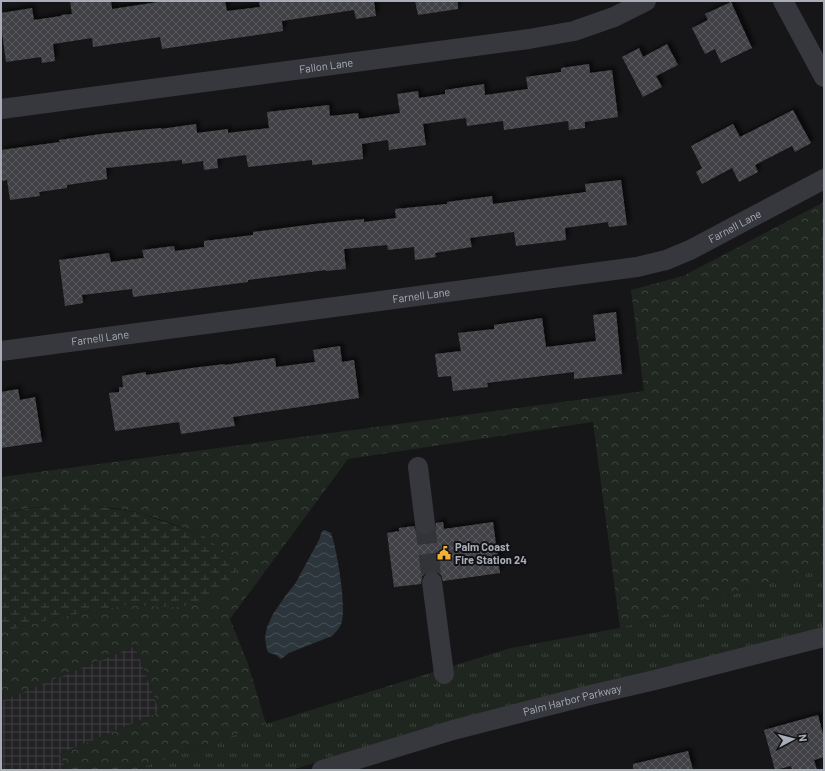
<svg xmlns="http://www.w3.org/2000/svg" width="825" height="771" viewBox="0 0 825 771" font-family="Barlow,sans-serif">
<style>
.industrial{fill:url(#industrial-grid)}
.grass{fill:url(#grass-tufts)}
.forest{fill:url(#forest-crowns)}
.wetland{fill:url(#wetland-marsh)}
.water{fill:url(#water-waves)}
.building{fill:url(#building-cross-hatch);filter:url(#shadow)}
.lines{fill:none;stroke-linecap:round;stroke-linejoin:round}
.minor-tunnel{stroke:#333438;stroke-width:20;stroke-dasharray:20 10;stroke-linecap:butt}
.minor{stroke:#37383d;stroke-width:20}
.labels{text-anchor:middle;stroke-width:4;stroke-linejoin:round;paint-order:stroke}
.street-label{font-size:11px;fill:#a8adb8;stroke:#111113}
.poi-label{font-size:11px;font-weight:bold;fill:#a8adb8;stroke:#111113;text-anchor:start}
</style>
<defs>
<pattern id="industrial-grid" width="8" height="8" patternUnits="userSpaceOnUse"><rect width="8" height="8" fill="#222225"/><path d="M0 4h8M4 0v8" fill="none" stroke="#3f3f43"/></pattern>
<pattern id="grass-tufts" width="24" height="20" patternUnits="userSpaceOnUse"><rect width="24" height="20" fill="#1e261f"/><path d="M3 7l-1-3M5 7V3M7 7l1-3M15 17l-1-3M17 17v-4M19 17l1-3" fill="none" stroke="#3c433d"/></pattern>
<pattern id="forest-crowns" width="20" height="18" patternUnits="userSpaceOnUse"><rect width="20" height="18" fill="#1e261f"/><path d="M2 6a3 3 0 1 1 6 0M12 15a3 3 0 1 1 6 0" fill="none" stroke="#3c433d"/></pattern>
<pattern id="wetland-marsh" width="20" height="14" patternUnits="userSpaceOnUse"><rect width="20" height="14" fill="#1e261f"/><path d="M1 5h8M5 5V1M11 12h8M15 12V8" fill="none" stroke="#3c433d"/></pattern>
<pattern id="water-waves" width="16" height="10" patternUnits="userSpaceOnUse"><rect width="16" height="10" fill="#2c353c"/><path d="M0 5q4-4 8 0t8 0" fill="none" stroke="#485056"/></pattern>
<pattern id="building-cross-hatch" width="8" height="8" patternUnits="userSpaceOnUse"><rect width="8" height="8" fill="#404145"/><path d="M0 0l8 8M0 8l8-8" fill="none" stroke="#595a5e"/></pattern>
<filter id="shadow"><feDropShadow dx="3.5" dy="-3.5" stdDeviation="2" flood-color="#0009"/></filter>
</defs>
<rect width="100%" height="100%" fill="#161618"/>
<path class="industrial" d="M135,646L160,712L60,754L66,770H1V701Z"/>
<path class="grass" d="M824,567V628L422,729L292,770H134L266,724L511,648L620,628Z"/>
<path class="forest" d="M824,202V567L620,628L593,422L348,459L230,619L248,664L266,724L134,770H66L60,754L160,712L135,646L1,701V632L56,618L125,605L175,607L203,536C183,528 162,519 140,513C93,502 48,503 1,513V477L644,391L631,290L683,276Z"/>
<path class="wetland" d="M53,505H90L140,513L204,536L241,565L218,594L201,604L175,607L125,605L56,618L1,632V513Z"/>
<path class="water" d="M325,530L331,533C337,549 346,605 342,621C341,627 336,632 332,636L289,653L281,659L276,655L269,653L267,650L265,638L267,627L273,614L286,595L295,584L319,540L322,531Z"/>
<g class="building">
<path d="M70,1H111L112,9L165,1H225L227,11L260,7L259,1H374L376,16L356,19L354,10L282,21L283,31L162,49L160,37L93,47L92,38L53,44L55,61L42,63L41,57L6,62L1,25V13L32,8L34,20L61,16V15L72,14Z"/>
<path d="M415,1H458V9L418,15Z"/>
<path d="M731,2L752,48L721,63L715,49L705,54L692,28L708,20L705,14Z"/>
<path d="M667,44L678,65L656,76L662,87L643,97L622,57L639,48L643,57Z"/>
<path d="M589,64L590,73L612,70L618,117L585,122V128L569,130L568,121L504,130L503,121L467,126L466,118L423,124L426,145L389,150L388,140L362,144L363,159L312,165V160L248,167L246,155L217,159L218,168L204,170L203,161L182,164V160L106,168L107,179L67,185V188L39,192L40,196L10,200L7,180L1,181V150L60,142L59,140L101,134L161,128V129L196,124L197,133L228,129V133L269,128L267,112L329,105L330,116L358,113L359,119L400,113L397,94L418,91L419,98L445,94V90L484,84L485,95L528,89L526,77L561,72V68Z"/>
<path d="M793,110L811,143L795,152L792,146L755,165L758,172L739,182L732,168L702,184L696,172L702,168L691,146L733,124L740,137Z"/>
<path d="M621,180L627,225L609,227L608,222L565,228L566,240L516,246L514,232L470,238L472,247L435,253L436,257L415,260L414,247L388,250L387,245L344,249L346,269L326,271V270L248,280V282L133,297L132,289L82,295L83,303L65,306L59,260L109,253L111,262L144,258L142,250L174,246L175,251L204,247V241L253,235V232L315,224L364,219V222L396,218L395,209L447,204V202L492,196L493,204L586,192L585,184Z"/>
<path d="M616,312L622,374L574,379V372L487,383L488,387L453,391L451,376L438,377L435,354L461,351L458,333L494,329V325L542,318L546,347L596,341L593,315Z"/>
<path d="M340,346L342,362L354,360L359,398L233,417L235,426L181,434L179,422L115,431L109,393L119,392V387H123L122,376L146,372V375L192,368L225,364V365L275,358L276,367L315,362L313,350Z"/>
<path d="M18,389L20,400L35,397L42,442L1,448V392Z"/>
<path d="M443,522L444,529L493,522L500,573L443,581L441,575L436,571H430L425,573L422,577L421,584L394,587L387,533L399,531V528L414,526L416,531L420,534L427,535L432,533L435,529L436,523Z"/>
<path d="M818,715L824,738V757L814,760L817,770H792L791,766L775,770L764,730Z"/>
<path d="M688,751L693,770H633V764Z"/>
</g>
<g class="lines">
<path class="minor-tunnel" d="M425,524L432,582"/>
<g class="minor">
<path d="M783,1L824,77"/>
<path id="s1" d="M1,109L529,39L574,31L614,17L646,1"/>
<path id="s2" d="M1,351L637,267L666,260L690,250L824,179"/>
<path d="M418,467L425,524"/>
<path d="M432,582L444,674"/>
<path id="s3" d="M322,770L453,730L586,696L655,680L824,637"/>
</g>
</g>
<defs>
<g id="civic-bare" transform="scale(1.08)"><path d="M-.6-6.5H3V-4.5H.6V-3L4-1V1h2V6H-6V1h2V-1L-.6-3ZM-1.2 2.5V6h2.4V2.5Z" fill="#f2b134" stroke="#111113" stroke-width="2.5" paint-order="stroke"/></g>
</defs>
<g fill-rule="evenodd">
<use href="#civic-bare" x="444" y="553"/>
</g>
<g class="labels">
<g class="street-label">
<text dy="4" stroke="none"><textPath href="#s1" startOffset="328">Fallon Lane</textPath></text>
<text dy="4" stroke="none"><textPath href="#s2" startOffset="748">Farnell Lane</textPath></text>
<text dy="4" stroke="none"><textPath href="#s2" startOffset="424">Farnell Lane</textPath></text>
<text dy="4" stroke="none"><textPath href="#s2" startOffset="100">Farnell Lane</textPath></text>
<text dy="4" stroke="none"><textPath href="#s3" startOffset="260">Palm Harbor Parkway</textPath></text>
</g>
<g class="poi-label">
<text x="455" y="551">Palm Coast<tspan x="455" dy="13">Fire Station 24</tspan></text>
</g>
</g>
<rect width="825" height="771" fill="none" stroke="#a8adb8" stroke-width="4"/>
<g transform="translate(793 739) rotate(83)" stroke="#111113" stroke-width="3" paint-order="stroke">
<path d="M0-3L7 15L0 10L-7 15Z" fill="#a8adb8"/>
<text y="-6" font-size="11" font-weight="bold" text-anchor="middle" fill="#a8adb8">N</text>
</g>
</svg>
